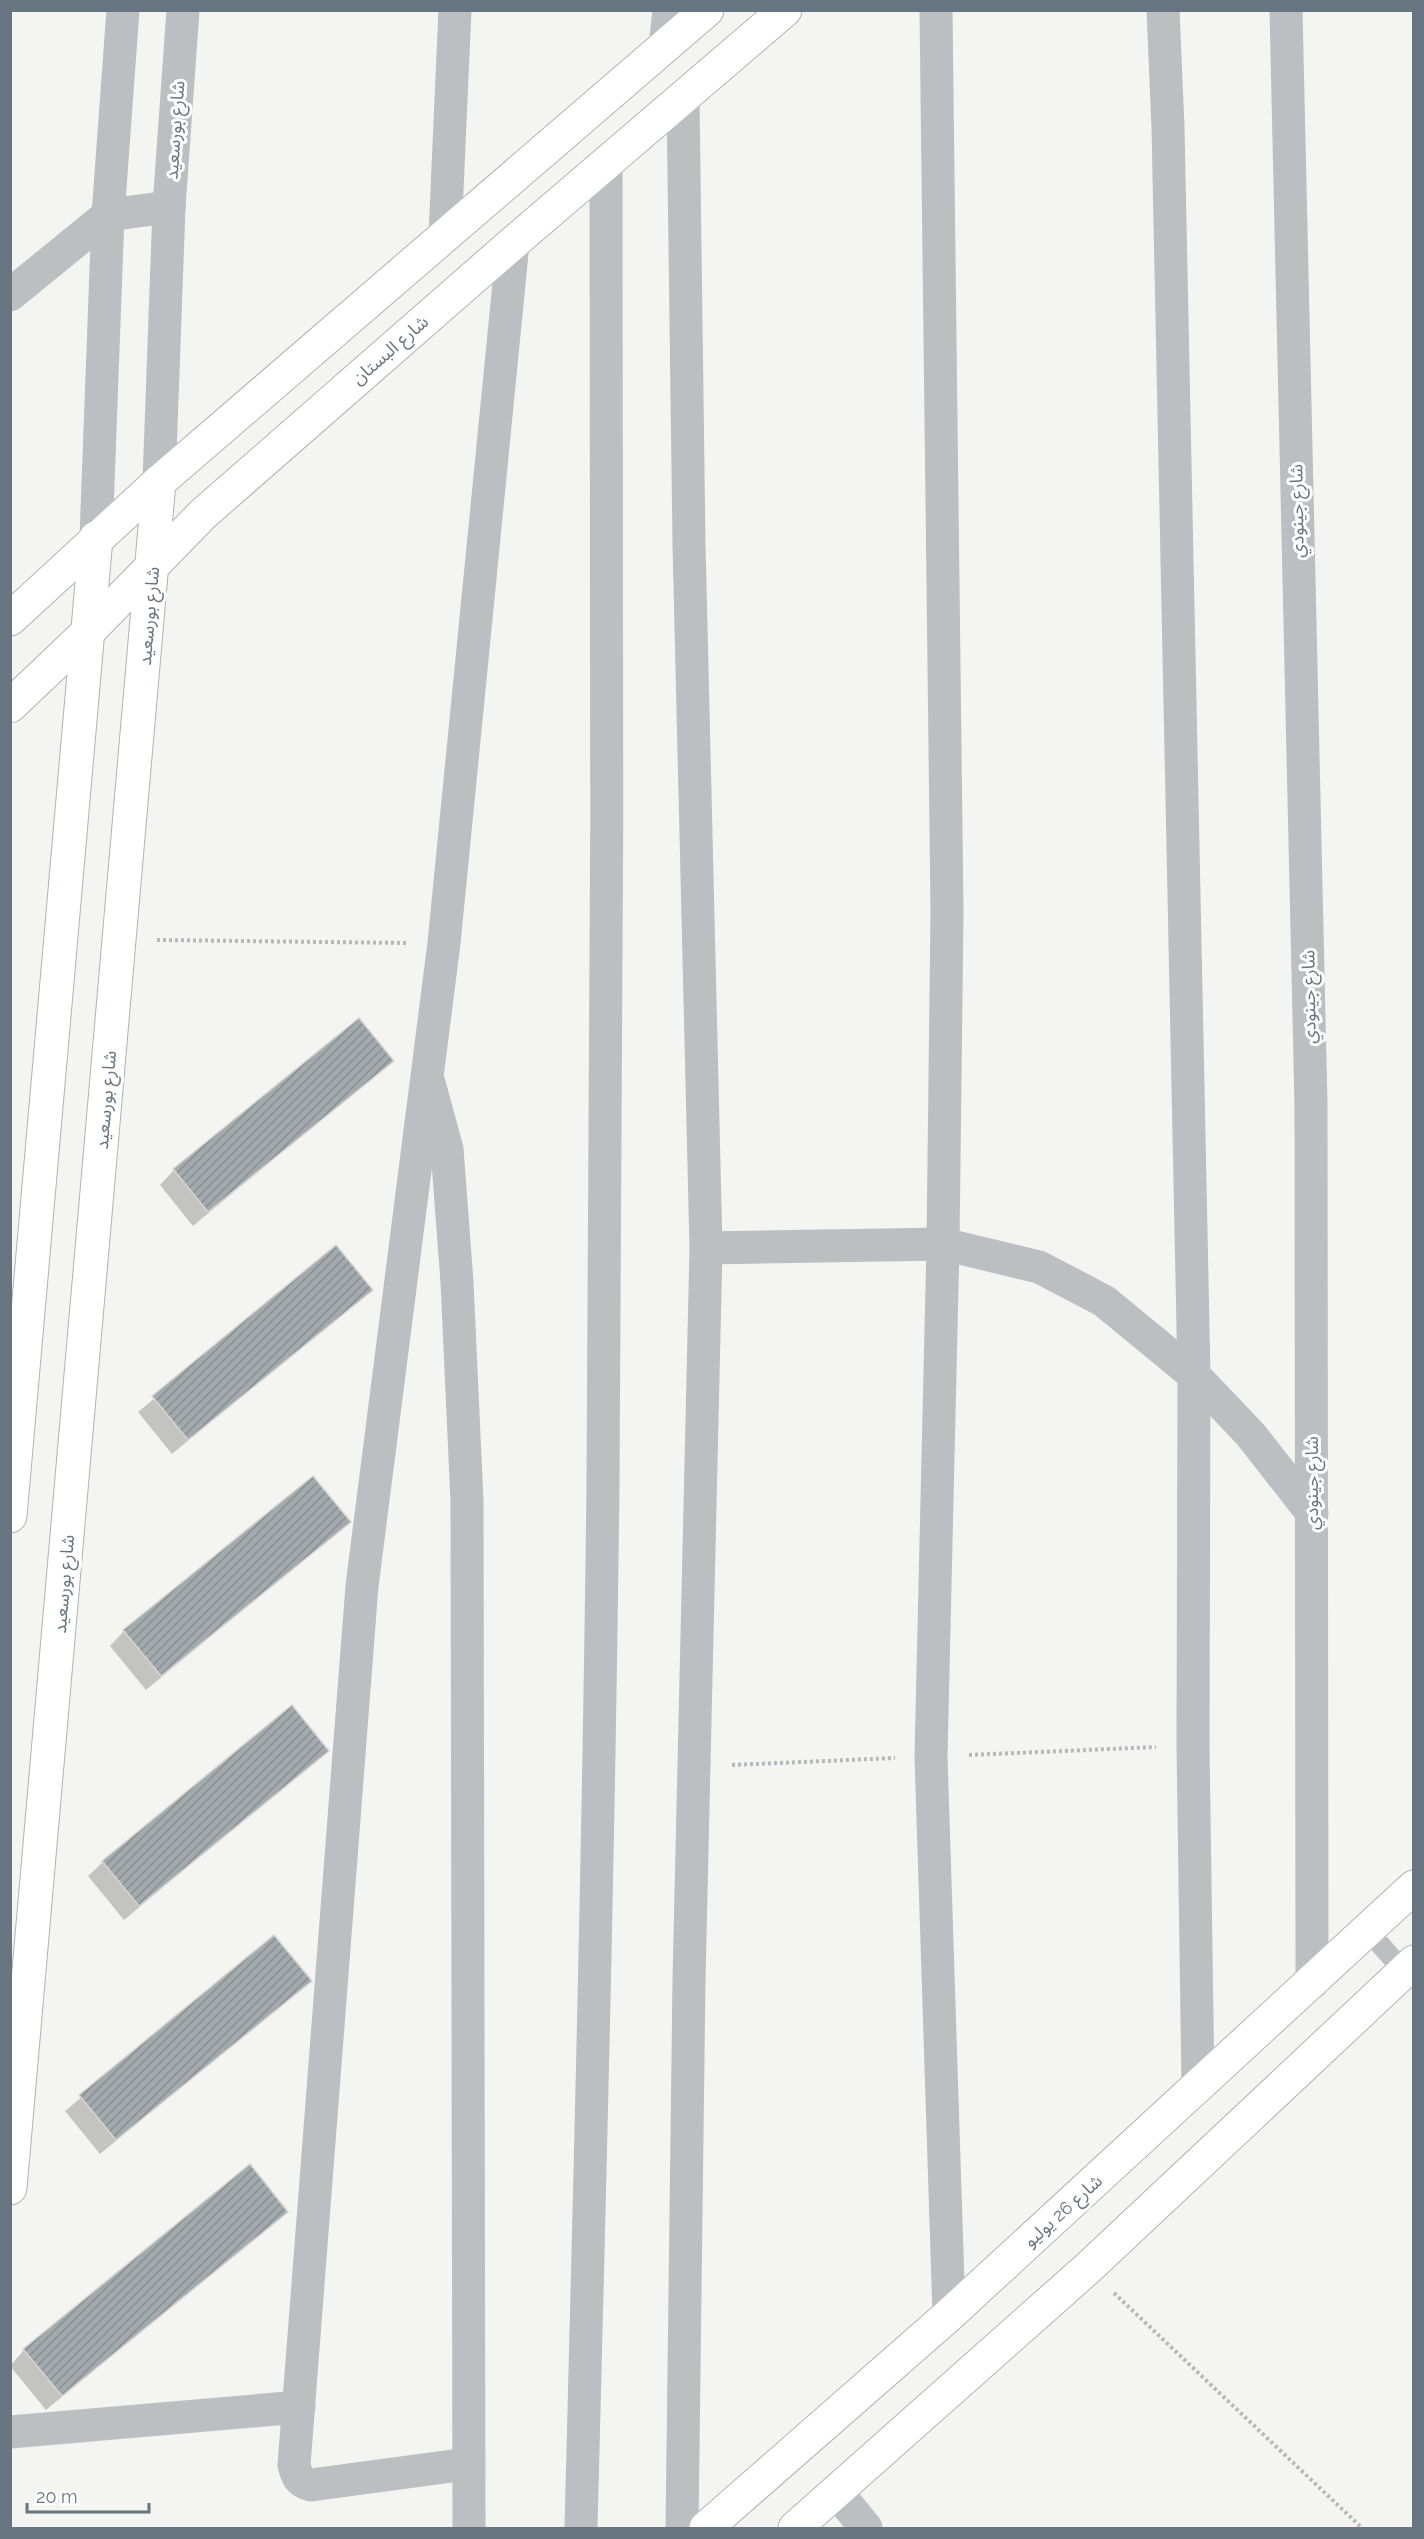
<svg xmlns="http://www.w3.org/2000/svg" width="1424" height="2539" viewBox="0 0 1424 2539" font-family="Raleway,'Noto Sans Arabic',sans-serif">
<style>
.shadow{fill:#0003}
.building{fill:url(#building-hatch);stroke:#d5d5d3;stroke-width:1.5}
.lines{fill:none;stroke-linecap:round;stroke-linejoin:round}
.secondary-casing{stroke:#aeb3b7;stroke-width:35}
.path{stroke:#b5b8ba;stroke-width:4;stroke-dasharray:3 3;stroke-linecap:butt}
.service{stroke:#bbbfc2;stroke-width:20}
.minor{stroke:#bbbfc2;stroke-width:33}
.tertiary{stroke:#bbbfc2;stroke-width:33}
.secondary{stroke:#fff;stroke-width:33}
.labels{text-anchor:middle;stroke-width:6;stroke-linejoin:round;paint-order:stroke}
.street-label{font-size:18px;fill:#66757f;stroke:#fff}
</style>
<defs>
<pattern id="building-hatch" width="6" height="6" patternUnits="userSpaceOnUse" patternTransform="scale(1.5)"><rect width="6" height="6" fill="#a2aaae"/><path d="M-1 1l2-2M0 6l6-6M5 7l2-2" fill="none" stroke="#888f93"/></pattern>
</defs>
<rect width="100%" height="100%" fill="#f4f4f0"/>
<g class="shadow">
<path d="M392,1061L193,1226L160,1185L174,1170Z"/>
<path d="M336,1247L370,1290L172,1454L138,1412Z"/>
<path d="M349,1522L146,1690L110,1646L124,1631Z"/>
<path d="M327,1751L124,1920L88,1876L103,1862Z"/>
<path d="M274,1938L310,1981L100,2154L65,2111Z"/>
<path d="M286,2212L46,2410L10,2366L24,2350Z"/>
</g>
<g class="building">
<path d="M359,1018L394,1061L208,1212L173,1169Z"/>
<path d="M336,1245L373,1290L188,1440L152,1396Z"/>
<path d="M313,1476L351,1522L161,1676L123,1630Z"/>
<path d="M292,1705L329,1751L139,1906L102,1861Z"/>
<path d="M274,1935L312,1981L116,2140L79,2095Z"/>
<path d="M250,2164L288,2212L62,2396L23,2349Z"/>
</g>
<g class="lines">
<g class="secondary-casing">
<g id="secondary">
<path d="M10,619L159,482L707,10"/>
<path d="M10,706L89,631L203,514L513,243L785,10"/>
<path d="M10,1516L96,538"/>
<path d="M10,2188L159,482"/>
<path d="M706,2528L949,2315L1414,1887"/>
<path d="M795,2528L1088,2268L1414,1962"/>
</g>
</g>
<g class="path">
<path d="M157,940L407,943"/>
<path d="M969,1755L1156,1747"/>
<path d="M732,1765L895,1758"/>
<path d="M1114,2293L1362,2528"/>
</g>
<path class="service" d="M1368,1931L1410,1978"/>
<g class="minor">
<path d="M936,10L947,912L943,1244L931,1756L949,2315"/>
<path d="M1163,10L1168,127L1194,1375L1193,1745L1198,2087"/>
<path d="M1286,10L1311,1105L1312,1983"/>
<path d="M665,46L669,10"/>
<path d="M445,235L455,10"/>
<path d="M429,1083L447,1149L457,1282L467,1501L469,2528"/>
<path d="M706,1248L943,1244L1039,1267L1104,1301L1194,1375L1251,1435L1312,1513"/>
<path d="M10,2432L299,2407"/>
<path d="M467,2464L311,2485C299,2482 297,2477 294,2465L362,1586L444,943L513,243"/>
<path d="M836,2491L866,2528"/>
<path d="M581,2528C590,2180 599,1832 603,1483C608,1043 607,604 606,164"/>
<path d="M682,2528L689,1979L706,1248L689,544L683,99"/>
</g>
<g class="tertiary">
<path d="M10,295L108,215L169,207"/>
<path d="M159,482L169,207L183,10"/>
<path d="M96,538L108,215L123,10"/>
</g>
<use href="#secondary" class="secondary"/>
</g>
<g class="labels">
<g class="street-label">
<text transform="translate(175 130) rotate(-86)" y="6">شارع بورسعيد</text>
<text transform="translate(390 350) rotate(-41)" y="6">شارع البستان</text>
<text transform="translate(1297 511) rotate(-91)" y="6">شارع جينودي</text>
<text transform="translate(149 616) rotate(-85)" y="6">شارع بورسعيد</text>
<text transform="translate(1309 997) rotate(-91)" y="6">شارع جينودي</text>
<text transform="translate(106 1100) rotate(-85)" y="6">شارع بورسعيد</text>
<text transform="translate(1312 1483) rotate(-90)" y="6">شارع جينودي</text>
<text transform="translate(64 1584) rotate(-85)" y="6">شارع بورسعيد</text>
<text transform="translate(1063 2211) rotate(-42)" y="6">شارع 26 يوليو</text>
</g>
</g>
<rect width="1424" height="2539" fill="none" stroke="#66757f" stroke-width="24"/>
<path d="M27 2503v9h122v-9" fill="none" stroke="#66757f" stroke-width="3"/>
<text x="36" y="2503" font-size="18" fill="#66757f" stroke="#ffffff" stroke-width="4.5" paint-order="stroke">20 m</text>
</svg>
